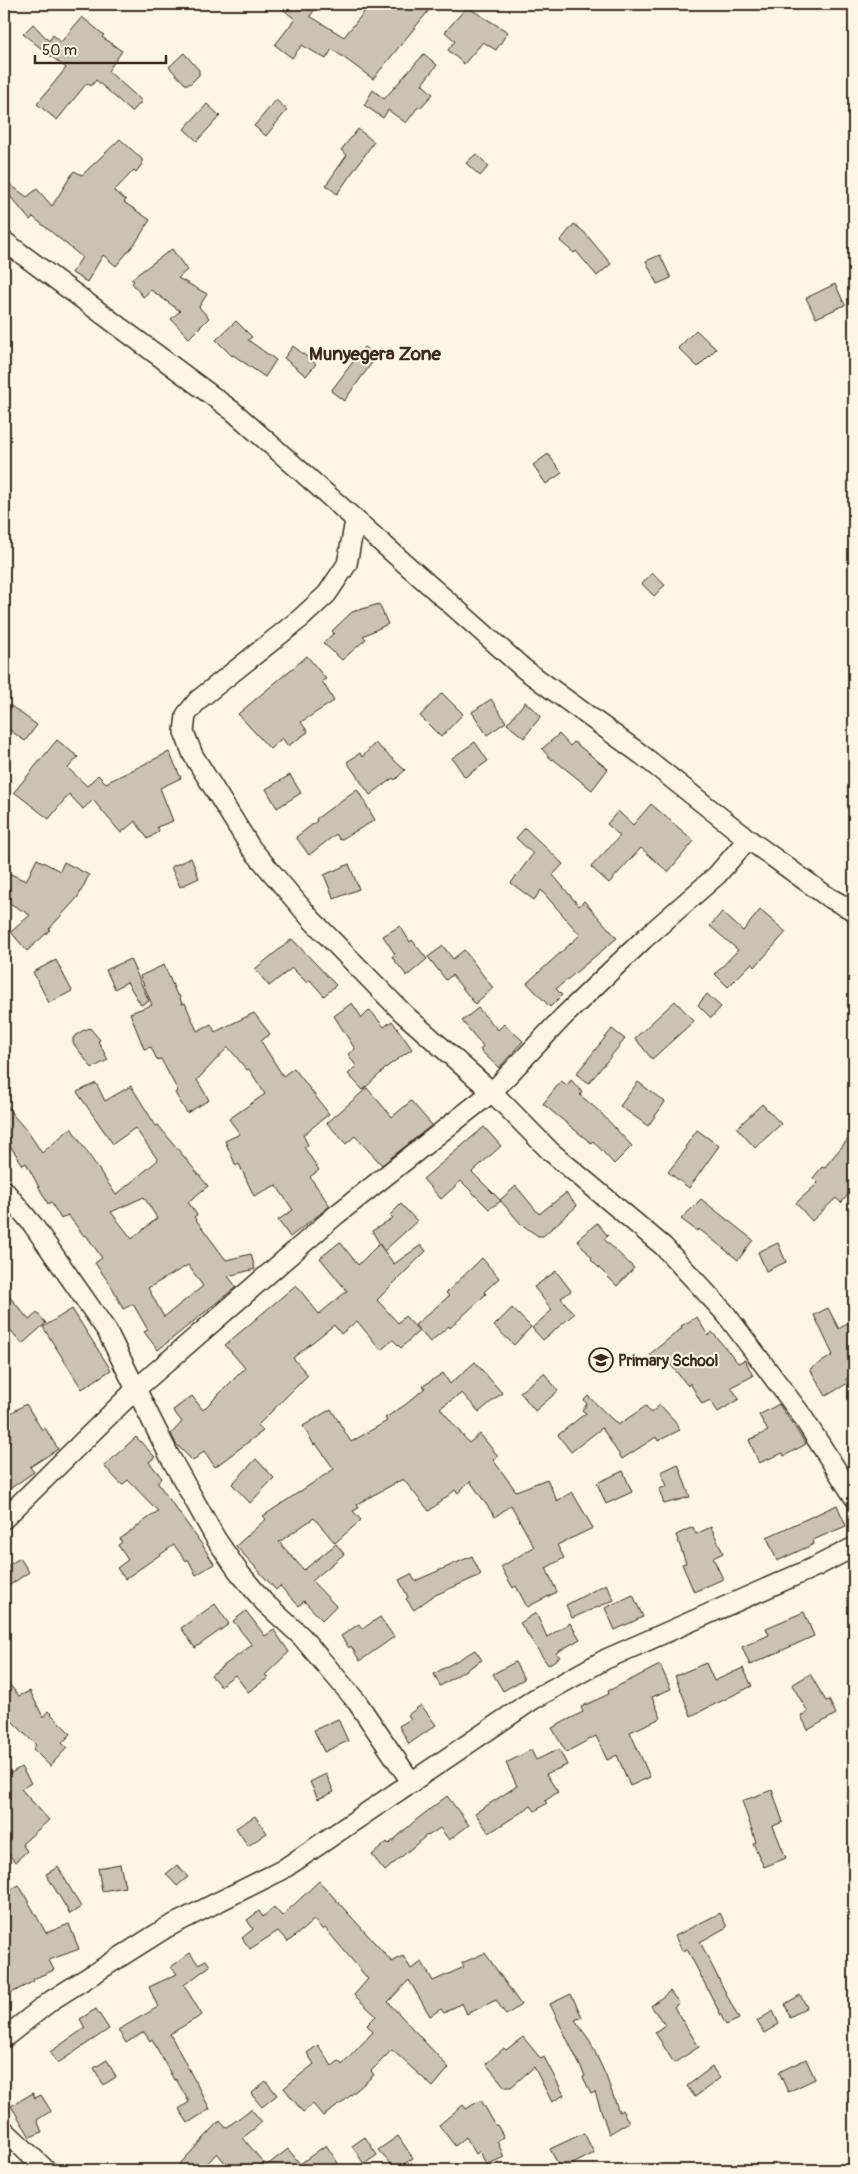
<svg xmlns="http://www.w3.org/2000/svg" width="858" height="2174" viewBox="0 0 858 2174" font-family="Pangolin,sans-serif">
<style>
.building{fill:#ccc2b3;stroke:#3b2a1e;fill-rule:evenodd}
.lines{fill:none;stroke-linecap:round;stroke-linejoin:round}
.minor-casing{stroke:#3b2a1e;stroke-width:22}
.minor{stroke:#fcf5e5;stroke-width:19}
.labels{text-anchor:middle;stroke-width:4;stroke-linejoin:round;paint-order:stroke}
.poi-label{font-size:16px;font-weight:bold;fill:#3b2a1e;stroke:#fcf5e5;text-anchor:start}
.quarter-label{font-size:19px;font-weight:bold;fill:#3b2a1e;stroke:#fcf5e5}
</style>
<rect width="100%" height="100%" fill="#fcf5e5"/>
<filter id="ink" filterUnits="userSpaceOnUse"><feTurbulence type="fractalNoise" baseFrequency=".02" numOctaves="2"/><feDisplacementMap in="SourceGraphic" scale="10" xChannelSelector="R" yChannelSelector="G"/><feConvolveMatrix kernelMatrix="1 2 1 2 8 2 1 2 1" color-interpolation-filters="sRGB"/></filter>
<g filter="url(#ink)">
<g class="building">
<path d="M276,4H319L310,16L344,37L368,7L374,12L381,4H434L373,79L332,49L326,59L302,45L292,58L275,45L295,19Z"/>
<path d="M467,7L508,32L496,50L483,42L464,64L448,50L455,41L445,32Z"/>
<path d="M82,17L104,35L102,37L122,51L108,71L142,101L132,112L96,80L91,86L87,83L57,120L37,104L66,68L23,34L33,24L49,41L53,35L61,42Z"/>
<path d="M184,53L199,70V75L190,84H185L169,67Z"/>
<path d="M424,54L437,65L422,84L433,94L420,108L418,107L406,123L388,110L383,118L364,105L373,90L384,99Z"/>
<path d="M276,100L287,110L266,136L254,126Z"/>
<path d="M207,104L220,116L197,141L184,129Z"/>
<path d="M358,129L374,142L337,194L326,185L347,155L341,150Z"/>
<path d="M120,139L142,159V164L136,172L134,170L114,191L126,200L124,202L150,220L136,242L116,266L103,255L87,282L72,273L82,257L33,217L30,220L4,189V180L27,197L37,189L52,206L74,171L82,175Z"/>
<path d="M476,154L489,166L480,176L466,163Z"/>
<path d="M574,224L584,232L611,264L597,276L576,251L574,253L560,241Z"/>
<path d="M172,249L187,270L178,278L207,294L199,307L209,318L189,338L171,319L180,311L151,290L143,297L132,283L134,281L131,279Z"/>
<path d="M660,255L671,278L657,284L646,261Z"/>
<path d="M835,284L845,305L816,318L806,298Z"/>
<path d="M236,321L252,337L248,340L276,360L265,377L233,355L232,356L216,340Z"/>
<path d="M696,330L716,349L698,367L678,348Z"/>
<path d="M293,346L316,364L306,376L284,358Z"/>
<path d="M364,347L377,356L344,401L331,391Z"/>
<path d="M548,454L562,473L546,484L533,465Z"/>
<path d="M652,573L665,585L654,596L642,584Z"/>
<path d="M379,604L388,624L363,636L366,639L342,660L323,643L334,633L332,631L352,612Z"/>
<path d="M307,656L326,679L322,681L334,701L301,722L308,732L288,746L282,738L270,749L238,714Z"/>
<path d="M442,693L463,714L441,737L420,716Z"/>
<path d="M491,699L506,722L487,735L472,712Z"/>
<path d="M525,702L541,716L524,738L507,724Z"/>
<path d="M11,706L37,725L25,741L4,726V716Z"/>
<path d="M559,734L570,746L574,742L608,769L592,790L553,759L552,760L542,749Z"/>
<path d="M57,740L78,757L68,768L87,786L98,775L106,783L169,752L181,778L160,788L173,821L157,827L159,831L148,839L135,821L121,833L93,800L83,809L69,794L49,819L14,792Z"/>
<path d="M475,742L488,761L465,777L452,758Z"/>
<path d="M375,743L405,770L395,780L393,778L370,795L347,762L360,753L362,757Z"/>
<path d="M290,775L301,793L277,808L266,789Z"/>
<path d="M357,789L375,820L340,840L336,834L309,855L296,837L317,821L316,819Z"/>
<path d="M651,804L694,841L668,872L641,848L609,883L591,867L620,836L607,824L618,811L633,825Z"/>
<path d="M525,828L563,864L553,875L579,906L584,901L617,938L556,989L562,995L550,1007L527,983L580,935L541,890L534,900L511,883L533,854L516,838Z"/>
<path d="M191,858L199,878L180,887L171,867Z"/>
<path d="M37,859L60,871L64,862L89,875L78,897L49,929L50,930L27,951L11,932L30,915L4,900V871L26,881Z"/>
<path d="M349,864L359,889L334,899L324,875Z"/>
<path d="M760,910L786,932L755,967L752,963L728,987L715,974L738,950L710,926L722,912L743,931Z"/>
<path d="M400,926L410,942L412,940L427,959L407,976L392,957L395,954L383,936Z"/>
<path d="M292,939L336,985L324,996L310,980L307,983L292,968L269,986L255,969Z"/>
<path d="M443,946L453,959L464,950L493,988L475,1004L452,975L446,980L428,957Z"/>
<path d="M130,959L149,1001L141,1005L127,982L115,989L106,970Z"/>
<path d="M56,960L72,991L49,1003L33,972Z"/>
<path d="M164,965L177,995H179L182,1004L185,1003L197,1031L211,1024L215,1032L254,1013L270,1034L261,1041L283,1076L294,1068L329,1114L303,1135L308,1145L304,1147L319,1170L310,1177L330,1206L290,1237L278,1220L293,1210L276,1185L254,1196L239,1164L236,1166L225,1141L240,1134L229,1119L265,1094L249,1069L247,1070L228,1047L197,1080L209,1100L187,1113L175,1093L178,1091L161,1059L157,1060L151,1047L144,1049L130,1013L152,1005L140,976Z"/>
<path d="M707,994L721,1007L711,1018L698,1005Z"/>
<path d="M675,1001L694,1021L652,1059L635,1038Z"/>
<path d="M352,1003L362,1018L370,1010L384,1027L392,1021L412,1049L388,1066L363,1090L348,1074L356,1066L348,1054L355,1049L334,1016Z"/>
<path d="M478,1008L498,1030L504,1024L523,1041L499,1068L480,1050L483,1046L462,1021Z"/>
<path d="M90,1028L100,1040L98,1041L108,1060L92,1068L73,1043V1038L82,1031Z"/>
<path d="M612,1029L625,1039L589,1083L576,1074Z"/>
<path d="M571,1080L582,1092L580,1095L600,1112L632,1146L614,1164L593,1141L591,1143L543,1104L561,1081L567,1085Z"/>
<path d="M638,1082L665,1102L648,1126L620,1106Z"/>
<path d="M96,1083L105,1101L131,1086L156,1126L158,1125L208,1186L188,1202L197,1215L194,1217L226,1260L251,1254L255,1269L228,1276L236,1287L158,1350L144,1332L148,1330L133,1304L123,1309L112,1287L95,1263L102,1258L86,1235L84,1236L68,1215L61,1219L51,1202L48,1204L26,1163L23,1165L4,1137V1100L13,1115L28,1132L42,1153L71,1128L116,1195L158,1160L135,1128L113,1144L77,1092ZM144,1197L157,1218L132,1239L111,1212ZM188,1265L203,1286L164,1317L148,1288Z"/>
<path d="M367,1088L392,1117L411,1101L432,1125L382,1165L355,1136L346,1144L327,1123Z"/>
<path d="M762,1104L781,1124L755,1148L737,1128Z"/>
<path d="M484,1127L501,1146L472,1172L501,1201L489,1209L461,1181L441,1199L423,1179Z"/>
<path d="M697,1130L719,1146L689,1188L668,1172L687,1148L685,1147Z"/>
<path d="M854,1132V1188L841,1203L836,1198L812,1221L796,1203L818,1183L813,1178L822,1167L824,1168Z"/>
<path d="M516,1186L539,1214L566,1193L577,1206L543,1236H538L521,1224L500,1200Z"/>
<path d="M701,1199L753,1240L738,1260L699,1229L697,1231L681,1219Z"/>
<path d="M401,1204L417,1221L384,1251L372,1231L393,1218L390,1215Z"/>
<path d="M597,1223L608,1236L604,1239L634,1268L617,1286L591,1260L592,1258L577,1240Z"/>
<path d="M340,1242L358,1265L379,1244L394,1264L421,1245L426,1251L377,1300L398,1323L405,1316L419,1331L401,1348L393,1340L381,1350L357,1321L341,1334L334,1325L293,1358L308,1375L258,1425L263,1431L215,1467L204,1451L193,1461L176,1444L171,1434L182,1422L173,1410L192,1396L203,1410L245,1368L225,1345L296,1285L319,1314L347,1291L320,1258Z"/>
<path d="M778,1243L786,1262L766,1271L758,1252Z"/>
<path d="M482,1258L499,1278L484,1292L486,1294L450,1328L449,1326L430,1342L415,1325L449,1296L446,1293Z"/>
<path d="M556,1271L571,1291L561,1298L574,1314L543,1340L532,1328L552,1310L534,1287Z"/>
<path d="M4,1290L29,1320L37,1313L46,1323L22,1344L4,1322Z"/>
<path d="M512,1308L531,1327L514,1345L494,1326Z"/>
<path d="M828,1308L839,1329L854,1318V1373L846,1379L848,1383L826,1396L810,1369L833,1355L814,1315Z"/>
<path d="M72,1309L111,1370L82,1389L43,1327Z"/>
<path d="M697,1317L708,1336L712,1332L738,1363L745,1360L753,1376L731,1387L739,1399L718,1412L710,1400L702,1404L690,1383L688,1386L666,1359L659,1365L650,1354L682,1328L681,1326Z"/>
<path d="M475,1362L502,1393L479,1412L462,1393L440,1408L469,1443L480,1434L498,1456L493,1460L516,1491L547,1479L557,1501L572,1492L593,1528L557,1545L564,1558L546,1568L557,1592L527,1607L516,1586L513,1588L501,1567L534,1547L511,1505L495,1517L470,1481L458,1493L455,1490L429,1511L403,1479L357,1504L359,1508L353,1511L361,1520L335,1543L314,1518L279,1542L304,1570L336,1544L344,1554L312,1581L336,1606L322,1620L304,1601L299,1606L280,1586L276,1590L236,1546L266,1519L263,1516L334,1469L316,1444L314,1445L303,1426L331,1409L351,1442L387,1421L385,1418L405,1405L425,1388L423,1386L443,1373L450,1384Z"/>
<path d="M544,1373L558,1391L535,1411L520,1392Z"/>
<path d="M588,1396L618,1425L646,1406L651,1413L660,1405L675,1421L680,1430L658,1441L656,1437L622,1459L602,1428L571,1452L558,1435L586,1413L582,1410L587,1404L584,1400Z"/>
<path d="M26,1404L42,1430L45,1428L58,1449L30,1467L34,1472L4,1493V1417Z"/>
<path d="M779,1404L806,1444L784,1456L783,1453L759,1463L749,1440L768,1431L759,1415Z"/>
<path d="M136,1437L155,1457L149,1462L162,1478L157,1482L203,1546L214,1564L196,1575L188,1559L186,1561L174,1545L125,1579L117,1568L128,1560L118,1545L122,1542L120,1539L158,1511L128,1480L122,1485L104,1466Z"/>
<path d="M256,1459L274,1478L250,1503L232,1484Z"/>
<path d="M678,1464L690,1497L664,1504L659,1489L667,1486L661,1472Z"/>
<path d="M623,1471L632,1492L606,1504L597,1483Z"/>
<path d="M837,1505L846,1526L813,1540L814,1544L777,1561L767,1537Z"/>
<path d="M693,1527L696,1534L711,1527L723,1553L713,1558L723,1579L694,1592L682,1564L686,1563L676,1535Z"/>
<path d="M472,1556L481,1575L433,1596L414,1610L406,1599L408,1597L399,1580L411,1574L415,1581Z"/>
<path d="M20,1558L29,1572L4,1589V1568Z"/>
<path d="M606,1584L614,1600L572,1618L566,1605Z"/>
<path d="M633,1595L643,1617L615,1630L605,1608Z"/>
<path d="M215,1604L229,1624L195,1648L181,1628Z"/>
<path d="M246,1611L265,1636L274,1630L289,1652L265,1675L268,1678L248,1692L235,1675L220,1686L211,1675L252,1645L233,1621Z"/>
<path d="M804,1612L814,1636L750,1665L742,1647L769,1635L766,1628Z"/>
<path d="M536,1613L547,1637L570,1623L580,1639L556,1653L560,1657L548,1665L520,1623Z"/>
<path d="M380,1617L394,1637L360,1661L351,1646L349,1648L341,1636L359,1624L362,1629Z"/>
<path d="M475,1650L482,1660L440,1686L434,1674Z"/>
<path d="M515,1662L524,1679L503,1691L493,1674Z"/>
<path d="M706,1663L714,1681L743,1668L752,1686L691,1716L675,1676Z"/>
<path d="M660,1665L671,1689L652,1697L661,1718L630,1732L650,1777L630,1786L617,1755L607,1760L596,1736L566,1752L552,1728L583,1712L581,1707L609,1694L608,1691Z"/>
<path d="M810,1674L826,1701L829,1700L836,1714L808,1730L801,1716L808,1712L792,1685Z"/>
<path d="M4,1678L19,1696L30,1691L43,1717L48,1711L71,1734L62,1743L67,1748L50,1766L33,1749L36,1745L4,1713Z"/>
<path d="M421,1705L436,1725L409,1744L399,1726L411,1719L408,1715Z"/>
<path d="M338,1719L348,1741L324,1752L314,1730Z"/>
<path d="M559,1749L567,1765L546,1774L558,1792L545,1801L547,1803L535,1811L531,1806L489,1833L475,1813L517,1786L506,1763L531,1750L536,1760Z"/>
<path d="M21,1767L31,1783L21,1789L49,1820L22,1844L27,1851L15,1862L4,1848V1777Z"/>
<path d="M326,1774L334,1792L318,1799L310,1782Z"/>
<path d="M772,1790L783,1822L773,1826L786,1858L764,1867L753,1843L756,1842L742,1801Z"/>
<path d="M447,1796L469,1825L449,1840L440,1828L428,1836L427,1835L385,1871L372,1855L387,1842L389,1844L416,1820Z"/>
<path d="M255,1816L267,1833L248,1846L236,1828Z"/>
<path d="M120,1864L125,1887L102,1891L98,1868Z"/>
<path d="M177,1865L188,1877L177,1886L166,1874Z"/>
<path d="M58,1867L81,1907L70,1914L46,1874Z"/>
<path d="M319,1881L392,1962L403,1956L411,1969L422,1962L433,1981L464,1967L462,1963L485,1953L521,2005L506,2015L496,2000L467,2014L462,2003L444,2013L441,2009L430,2016L409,1980L388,2002L449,2068L433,2087L392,2050L371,2071L374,2075L342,2103L323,2116L313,2104L303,2112L284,2088L314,2064L307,2053L318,2045L332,2066L339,2061L342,2065L373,2032L367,2025L376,2016L354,1995L368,1979L325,1928L323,1930L314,1920L288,1942L278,1931L250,1949L242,1938L253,1929L247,1920L259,1911L263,1917L274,1907L282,1916Z"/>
<path d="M19,1885L46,1933L69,1924L79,1949L49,1960L54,1970L33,1979L34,1981L4,1997V1894Z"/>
<path d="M720,1913L727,1927L700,1942L739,2019L726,2025L687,1949L682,1951L675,1936Z"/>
<path d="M190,1953L198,1964L206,1960L210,1966L184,1985L202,2015L170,2034L210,2109L188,2123L179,2109L189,2102L176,2079L174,2080L152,2039L150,2041L144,2032L126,2043L118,2030L158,2007L149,1987L177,1974L171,1967Z"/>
<path d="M670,1991L679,2003L674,2007L699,2047L674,2063L655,2032L665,2025L651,2006Z"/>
<path d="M571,1994L582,2017L575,2020L590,2041L606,2076L619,2112L622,2110L629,2122L609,2134L595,2092L591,2094L583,2077L585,2076L550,2004Z"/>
<path d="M800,1995L807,2007L790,2017L785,2004Z"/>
<path d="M96,2009L109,2029L58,2063L50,2052L85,2028L80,2019Z"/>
<path d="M773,2011L779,2024L764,2033L757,2021Z"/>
<path d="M523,2037L541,2059L544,2057L564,2095L552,2102L534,2067L511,2087H505L486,2064L504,2048L506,2050Z"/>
<path d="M806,2059L815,2079L788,2092L779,2072Z"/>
<path d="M107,2060L116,2077L103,2085L94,2068Z"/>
<path d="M712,2067L720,2078L695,2097L687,2086Z"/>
<path d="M266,2081L277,2095L262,2107L251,2094Z"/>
<path d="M33,2093L35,2098L41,2095L51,2111L37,2120L42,2132L30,2137L11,2106Z"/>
<path d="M481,2100L496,2126L497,2125L504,2137L497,2141L504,2157L486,2165L480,2151L476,2154L466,2137L455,2146L439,2125L463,2105L466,2109Z"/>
<path d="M251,2109L262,2122L243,2138L266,2166L288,2149L300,2164L326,2145L338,2163L328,2170H231L217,2153L201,2170H174L220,2121L226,2128Z"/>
<path d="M584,2133L594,2153L561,2170L550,2149Z"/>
<path d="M398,2136L413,2158L396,2170L378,2150Z"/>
<path d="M365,2137L377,2155L364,2164L352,2146Z"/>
</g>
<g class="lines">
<g class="minor-casing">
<g id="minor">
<path d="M4,241L234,412L524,669L642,755L748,839L828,897L854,911"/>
<path d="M355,521L347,564L327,594L301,618L198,700L186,715L184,732L193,755L251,848L311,919L404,1014L492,1092L551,1152L663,1246L725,1313L800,1413L854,1497"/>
<path d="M4,1190L33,1225L107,1331L169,1455L216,1539L238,1571L264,1602L301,1636L357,1702L412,1783"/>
<path d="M4,1519L136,1389L336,1215L492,1092L564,1016L644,939L717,875L748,839"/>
<path d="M4,2038L52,2000L166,1928L282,1870L534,1699L606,1659L817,1566L854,1547"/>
<path d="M4,2130L46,2170"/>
</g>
</g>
<use href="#minor" class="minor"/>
</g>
</g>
<defs>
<g id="school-ring" transform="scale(1.25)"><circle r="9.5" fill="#fcf5e5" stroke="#3b2a1e" stroke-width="1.5"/><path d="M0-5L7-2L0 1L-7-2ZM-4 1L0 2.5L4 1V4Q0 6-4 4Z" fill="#3b2a1e"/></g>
</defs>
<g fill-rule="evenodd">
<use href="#school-ring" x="601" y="1360"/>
</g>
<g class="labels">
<g class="poi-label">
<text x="618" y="1366">Primary School</text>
</g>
<g class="quarter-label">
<text x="375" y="360">Munyegera Zone</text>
</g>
</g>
<rect width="858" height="2174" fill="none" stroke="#fcf5e5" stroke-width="20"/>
<rect x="10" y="10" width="838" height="2154" fill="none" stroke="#3b2a1e" stroke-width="2" filter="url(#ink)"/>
<path d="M35 55v8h131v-8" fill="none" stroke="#3b2a1e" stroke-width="2.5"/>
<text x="42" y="55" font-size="15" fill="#3b2a1e" stroke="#fcf5e5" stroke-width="4" paint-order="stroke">50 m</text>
</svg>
